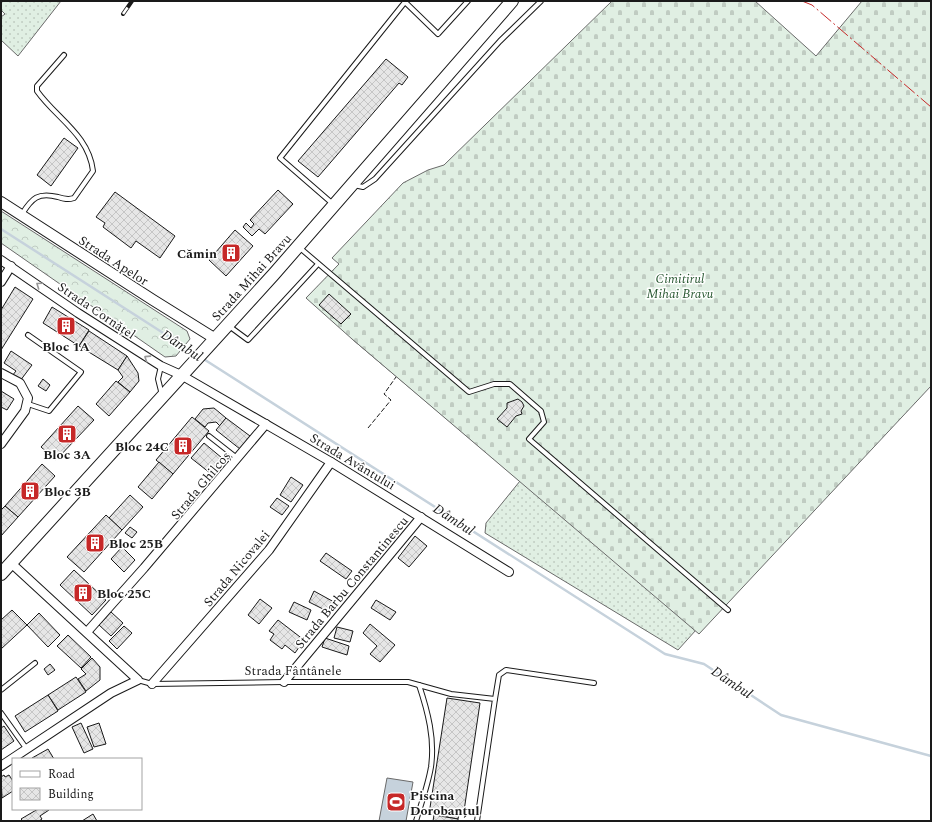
<svg xmlns="http://www.w3.org/2000/svg" width="932" height="822" viewBox="0 0 932 822" font-family="Spectral,serif">
<style>
.grass{fill:url(#grass-dots);stroke:#6a6a6a}
.forest{fill:url(#forest-crowns);stroke:#6a6a6a}
.cemetery{fill:url(#cemetery-stones);stroke:#6a6a6a}
.water{fill:#c6d2dc;stroke:#6a6a6a}
.lines{fill:none;stroke-linecap:round;stroke-linejoin:round}
.stream{stroke:#c6d2dc;stroke-width:2.5}
.building{fill:url(#building-cross-hatch);stroke:#1a1a1a}
.service-casing{stroke:#1a1a1a;stroke-width:6}
.minor-casing{stroke:#1a1a1a;stroke-width:10}
.tertiary-casing{stroke:#1a1a1a;stroke-width:12}
.secondary-casing{stroke:#1a1a1a;stroke-width:14}
.service{stroke:#fff;stroke-width:4}
.minor{stroke:#fff;stroke-width:8}
.tertiary{stroke:#fff;stroke-width:10}
.secondary{stroke:#fff;stroke-width:12}
.rail-casing{stroke:#1a1a1a;stroke-width:4}
.rail{stroke:#fff;stroke-width:2.5;stroke-dasharray:8;stroke-linecap:butt}
.fence{stroke:#1a1a1a;stroke-width:1;stroke-dasharray:5 2;stroke-linecap:butt}
.power{stroke:#c62828;stroke-width:1;stroke-dasharray:14 3 2 3;stroke-linecap:butt}
.oneway{stroke:#989898}
.labels{text-anchor:middle;stroke-width:3;stroke-linejoin:round;paint-order:stroke}
.poi-label{font-size:13px;font-weight:bold;fill:#1a1a1a;stroke:#fff;text-anchor:start}
.street-label{font-size:13px;fill:#1a1a1a;stroke:#fff}
.park-label{font-size:13px;font-style:italic;fill:#2b5a34;stroke:#fff}
.water-label{font-size:14px;font-style:italic;fill:#1a1a1a;stroke:#fff}
</style>
<defs>
<pattern id="grass-dots" width="8" height="8" patternUnits="userSpaceOnUse"><rect width="8" height="8" fill="#e0efe3"/><path d="M2 2h.1M6 6h.1" fill="none" stroke="#c0ccc2" stroke-width="1.8" stroke-linecap="round"/></pattern>
<pattern id="forest-crowns" width="20" height="18" patternUnits="userSpaceOnUse"><rect width="20" height="18" fill="#e0efe3"/><path d="M2 6a3 3 0 1 1 6 0M12 15a3 3 0 1 1 6 0" fill="none" stroke="#c0ccc2"/></pattern>
<pattern id="cemetery-stones" width="16" height="16" patternUnits="userSpaceOnUse"><rect width="16" height="16" fill="#e0efe3"/><path d="M2 7V4a2 2 0 0 1 4 0v3zM10 15v-3a2 2 0 0 1 4 0v3z" fill="#c0ccc2"/></pattern>
<pattern id="building-cross-hatch" width="8" height="8" patternUnits="userSpaceOnUse"><rect width="8" height="8" fill="#e6e6e6"/><path d="M0 0l8 8M0 8l8-8" fill="none" stroke="#c5c5c5"/></pattern>
</defs>
<rect width="100%" height="100%" fill="#fff"/>
<g class="grass">
<path d="M1,1H61L18,56L1,40V17L5,14L1,10Z"/>
<path d="M371,317L714,610L678,650L485,533L486,523L520,481L352,339Z"/>
</g>
<path class="forest" d="M1,211L187,331L190,339L176,356L165,357L1,243Z"/>
<path class="cemetery" d="M612,1H755L816,56L862,1H931V386L699,634L352,339L306,298L339,264L332,258L403,183L428,170L444,165Z"/>
<path class="water" d="M387,778L413,782L406,821H379Z"/>
<g class="lines">
<g class="stream">
<path d="M1,229L196,354"/>
<path d="M202,358L665,654L704,664L781,715L931,756"/>
</g>
</g>
<g class="building">
<path d="M386,59L408,77L402,85L399,83L318,177L298,161Z"/>
<path d="M64,138L78,148L51,186L37,175Z"/>
<path d="M278,190L293,204L265,234L259,229L252,236L243,227L246,223L251,228L254,224L250,220Z"/>
<path d="M115,192L175,236L160,258L136,241L131,248L103,227L105,223L96,217Z"/>
<path d="M235,230L253,246L226,276L209,260Z"/>
<path d="M15,287L33,299L1,350V310Z"/>
<path d="M329,294L351,314L341,324L319,305Z"/>
<path d="M52,307L89,330L79,346L43,323Z"/>
<path d="M89,331L127,356L118,370L79,346Z"/>
<path d="M11,351L32,365L20,381L12,376L16,371L4,363Z"/>
<path d="M127,356L138,373L139,381L130,392L118,382L123,377L118,370Z"/>
<path d="M43,379L50,385L46,391L38,386Z"/>
<path d="M116,381L130,392L109,416L96,404Z"/>
<path d="M1,391L14,399L7,410L1,407Z"/>
<path d="M518,399L522,402L524,406L521,411L522,414L516,416L507,427L497,419L507,408V403Z"/>
<path d="M78,406L94,420L56,460L41,447Z"/>
<path d="M214,408L226,418L220,426L216,422L208,423L205,427L195,419L203,409Z"/>
<path d="M192,417L209,431L173,474L156,460Z"/>
<path d="M226,418L250,436L240,449L216,430Z"/>
<path d="M204,443L222,458L210,473L191,458Z"/>
<path d="M159,462L173,474L152,499L138,487Z"/>
<path d="M42,464L55,476L18,517L5,506Z"/>
<path d="M291,477L303,485L291,502L280,495Z"/>
<path d="M130,495L143,507L122,530L109,518Z"/>
<path d="M277,498L289,506L282,515L270,507Z"/>
<path d="M5,506L18,517L1,536V510Z"/>
<path d="M106,515L122,530L84,572L67,557Z"/>
<path d="M130,527L137,532L132,538L125,533Z"/>
<path d="M415,536L427,546L409,567L398,558Z"/>
<path d="M122,547L135,560L124,572L111,559Z"/>
<path d="M326,553L352,571L346,579L320,561Z"/>
<path d="M74,570L106,600L92,615L60,585Z"/>
<path d="M314,591L334,602L329,612L309,602Z"/>
<path d="M260,599L272,608L259,624L248,615Z"/>
<path d="M376,600L396,612L390,620L371,608Z"/>
<path d="M294,602L311,610L307,620L289,612Z"/>
<path d="M12,610L27,625L1,649V620Z"/>
<path d="M111,612L123,623L111,636L99,625Z"/>
<path d="M39,613L60,635L48,647L27,625Z"/>
<path d="M278,620L304,640L295,653L285,645L282,649L270,640L274,634L269,631Z"/>
<path d="M370,624L395,645L380,662L370,654L377,646L363,633Z"/>
<path d="M124,626L132,633L117,649L109,641Z"/>
<path d="M337,627L353,631L350,642L334,638Z"/>
<path d="M68,635L91,657L81,668L57,646Z"/>
<path d="M325,638L349,646L347,655L322,647Z"/>
<path d="M92,658L100,667V680L86,691L78,679L86,674L81,669Z"/>
<path d="M50,664L55,670L48,675L44,669Z"/>
<path d="M76,677L86,692L58,710L48,695Z"/>
<path d="M48,695L58,711L25,732L15,716Z"/>
<path d="M447,698L480,703L464,811L460,810L458,819L429,814Z"/>
<path d="M81,723L93,749L84,753L72,727Z"/>
<path d="M99,723L106,744L94,747L87,727Z"/>
<path d="M4,726L14,741L1,750V728Z"/>
<path d="M48,749L54,759H33L32,758Z"/>
<path d="M4,775L5,777L9,775L13,781V791L2,798L1,777Z"/>
<path d="M38,809L49,810L40,816L42,819L39,821H23L21,819Z"/>
<path d="M93,814L97,821H82Z"/>
<path d="M434,815L458,819V821H433Z"/>
</g>
<g class="lines">
<g class="service-casing">
<g id="service">
<path d="M354,185L363,187L375,179L500,41L541,1"/>
<path d="M333,204L280,158L405,2L438,34L468,1"/>
<path d="M22,214C32,198 38,192 58,197C64,199 68,200 74,198L93,171C89,135 56,118 37,91V86L64,55"/>
<path d="M300,248L469,392L494,384H510L541,411L544,422L529,439L728,610"/>
<path d="M229,326L248,340L318,264"/>
<path d="M28,335L81,372L49,411L28,404"/>
<path d="M161,366L158,379L162,395"/>
<path d="M209,436L237,458"/>
<path d="M138,680L152,684L284,682H408L451,694L495,699L477,821"/>
<path d="M1,690L35,663"/>
<path d="M495,699L499,675L506,670L594,683"/>
<path d="M1,713L26,748"/>
<path d="M416,821C421,804 428,785 431,767C435,739 428,712 419,685"/>
</g>
</g>
<g class="minor-casing">
<g id="minor">
<path d="M1,260L78,313L161,366L181,375L331,462L509,572"/>
<path d="M1,282L11,266"/>
<path d="M1,373L20,383L28,398L25,411L1,444"/>
<path d="M87,632L144,568L266,424"/>
<path d="M284,682L421,517"/>
<path d="M152,684L269,550L331,462"/>
<path d="M1,766L111,693L138,680L11,563"/>
</g>
</g>
<g class="tertiary-casing">
<path id="tertiary" d="M1,202L153,300L214,338"/>
</g>
<g class="secondary-casing">
<path id="secondary" d="M1,574L274,274L512,1"/>
</g>
<use href="#service" class="service"/>
<use href="#minor" class="minor"/>
<use href="#tertiary" class="tertiary"/>
<use href="#secondary" class="secondary"/>
<g class="rail-casing">
<path id="rail" d="M123,14L132,1"/>
</g>
<use href="#rail" class="rail"/>
<path class="fence" d="M368,428L391,400L384,394L396,377"/>
<path class="power" d="M802,1L812,5L931,107"/>
</g>
<defs><path id="oneway-chevron" d="M-2-3.5L2.5 0L-2 3.5" fill="none" stroke-width="1.6" stroke-linecap="round" stroke-linejoin="round"/></defs>
<g class="oneway">
<use href="#oneway-chevron" transform="translate(39 285) rotate(-145)"/>
<use href="#oneway-chevron" transform="translate(147 358) rotate(-147)"/>
</g>
<defs>
<g id="building-square" transform="scale(1)"><rect x="-9" y="-9" width="18" height="18" rx="4" fill="#c62828" stroke="#fff"/><path d="M-4-6H4V6H1V3H-1V6H-4ZM-2.5-4.3h1.7v1.8h-1.7ZM.8-4.3h1.7v1.8H.8ZM-2.5-1h1.7V.8h-1.7ZM.8-1h1.7V.8H.8Z" fill="#fff"/></g>
<g id="stadium-square" transform="scale(1)"><rect x="-9" y="-9" width="18" height="18" rx="4" fill="#c62828" stroke="#fff"/><path d="M0-5a6.5 5 0 1 0 0 10a6.5 5 0 1 0 0-10ZM-3.5-1.8h7v3.6h-7Z" fill="#fff"/></g>
</defs>
<g fill-rule="evenodd">
<use href="#building-square" x="231" y="253"/>
<use href="#building-square" x="66" y="326"/>
<use href="#building-square" x="67" y="434"/>
<use href="#building-square" x="183" y="446"/>
<use href="#building-square" x="30" y="491"/>
<use href="#building-square" x="95" y="543"/>
<use href="#building-square" x="83" y="593"/>
<use href="#stadium-square" x="396" y="802"/>
</g>
<g class="labels">
<g class="poi-label">
<text x="217" y="258" text-anchor="end">Cămin</text>
<text x="66" y="351" text-anchor="middle">Bloc 1A</text>
<text x="169" y="451" text-anchor="end">Bloc 24C</text>
<text x="67" y="459" text-anchor="middle">Bloc 3A</text>
<text x="44" y="496">Bloc 3B</text>
<text x="109" y="548">Bloc 25B</text>
<text x="97" y="598">Bloc 25C</text>
<text x="410" y="800">Piscina<tspan x="410" dy="15">Dorobanțul</tspan></text>
</g>
<g class="street-label">
<text transform="translate(114 260) rotate(33)" y="5">Strada Apelor</text>
<text transform="translate(251 277) rotate(-48)" y="5">Strada Mihai Bravu</text>
<text transform="translate(97 310) rotate(34)" y="5">Strada Cornățel</text>
<text transform="translate(353 461) rotate(31)" y="5">Strada Avântului</text>
<text transform="translate(200 485) rotate(-50)" y="5">Strada Ghilcoș</text>
<text transform="translate(236 568) rotate(-50)" y="5">Strada Nicovalei</text>
<text transform="translate(351 582) rotate(-50)" y="5">Strada Barbu Constantinescu</text>
<text x="293" y="675">Strada Fântânele</text>
</g>
<g class="park-label">
<text x="680" y="283">Cimitirul<tspan x="680" dy="15">Mihai Bravu</tspan></text>
</g>
<g class="water-label">
<text transform="translate(182 345) rotate(33)" y="5">Dâmbul</text>
<text transform="translate(454 519) rotate(33)" y="5">Dâmbul</text>
<text transform="translate(732 682) rotate(34)" y="5">Dâmbul</text>
</g>
</g>
<rect width="932" height="822" fill="none" stroke="#1a1a1a" stroke-width="4"/>
<rect x="12" y="758" width="130" height="52" fill="#ffffff" stroke="#a3a3a3"/>
<rect x="20" y="771" width="20" height="6" fill="#ffffff" stroke="#a3a3a3"/>
<text x="48" y="778" font-size="12" fill="#1a1a1a">Road</text>
<rect x="20" y="788" width="20" height="12" fill="url(#building-cross-hatch)" stroke="#a3a3a3"/>
<text x="48" y="798" font-size="12" fill="#1a1a1a">Building</text>
</svg>
